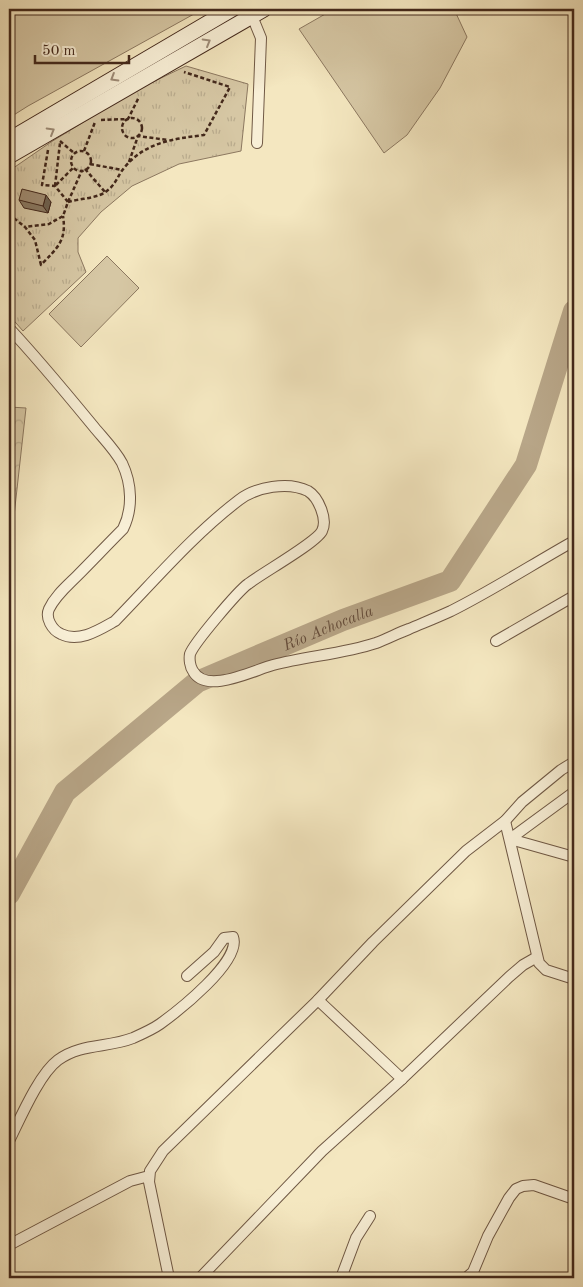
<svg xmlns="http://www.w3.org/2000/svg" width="583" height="1287" viewBox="0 0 583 1287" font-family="'Old Standard TT',serif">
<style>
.grass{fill:#d6c7a4;stroke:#8c7860}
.forest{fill:url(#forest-crowns);stroke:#8c7860}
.park{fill:url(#park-tufts);stroke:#8c7860}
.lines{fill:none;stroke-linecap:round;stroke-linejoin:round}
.river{stroke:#b8a688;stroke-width:22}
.minor-casing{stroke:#6f5844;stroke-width:12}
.secondary-casing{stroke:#43281b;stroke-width:17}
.path{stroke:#43281b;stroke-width:2.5;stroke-dasharray:4 2.5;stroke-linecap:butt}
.minor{stroke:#f8efd6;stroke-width:10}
.secondary{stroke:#f8efd6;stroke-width:15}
.wall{fill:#897861;stroke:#43281b}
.shaded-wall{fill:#6f614f;stroke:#43281b}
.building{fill:#9f8b71;stroke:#43281b}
.oneway{stroke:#9e8c78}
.labels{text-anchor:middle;stroke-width:5;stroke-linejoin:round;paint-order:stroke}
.water-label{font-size:16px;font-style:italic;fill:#664e3c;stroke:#f8efd6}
</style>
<defs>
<pattern id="forest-crowns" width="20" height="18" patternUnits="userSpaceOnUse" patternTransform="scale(1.25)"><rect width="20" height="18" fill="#d6c7a4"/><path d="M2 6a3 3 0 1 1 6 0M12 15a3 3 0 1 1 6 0" fill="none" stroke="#b9ab8d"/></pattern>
<pattern id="park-tufts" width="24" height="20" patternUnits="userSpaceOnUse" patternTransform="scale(1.25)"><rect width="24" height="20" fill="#d6c7a4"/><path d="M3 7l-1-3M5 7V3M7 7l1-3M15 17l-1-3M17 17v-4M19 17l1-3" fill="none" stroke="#b9ab8d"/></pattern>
</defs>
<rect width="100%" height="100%" fill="#f4e7c0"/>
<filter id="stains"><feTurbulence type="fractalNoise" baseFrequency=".004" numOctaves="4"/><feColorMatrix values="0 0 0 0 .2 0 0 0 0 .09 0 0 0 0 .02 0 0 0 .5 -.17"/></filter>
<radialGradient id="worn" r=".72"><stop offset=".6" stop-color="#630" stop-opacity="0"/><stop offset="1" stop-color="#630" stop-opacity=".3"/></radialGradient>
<g class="grass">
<path d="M9,9H203L28,106L9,118Z"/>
<path d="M334,9H454L467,37L440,88L407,135L384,153L299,29Z"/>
<path d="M107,256L139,288L81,347L49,314Z"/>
</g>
<path class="forest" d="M9,407L26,408L9,561Z"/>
<path class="park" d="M186,66L248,84L241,151L179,164L132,186L101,212L78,238V252L86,272L23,331L9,315V171L51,142L136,90Z"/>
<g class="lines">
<path class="river" id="s1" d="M9,894L65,792L197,682L343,620L450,581L526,465L574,311"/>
<g class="minor-casing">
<g id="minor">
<path d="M252,16L261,38L257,143"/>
<path d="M9,328C39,360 66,393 94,427C103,438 115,450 122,463C132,484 133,509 123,529C107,545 92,561 77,576C67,586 55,596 49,609C45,618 52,630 61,634C79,643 99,630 115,621C155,580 193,535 239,500C256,487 288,481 308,491C318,497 328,519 322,531C316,543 262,573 248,584C238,591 194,643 190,654C189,659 190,667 193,671C206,695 254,670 273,665C307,656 343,654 376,643C387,639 398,633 409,629C423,623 438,617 451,611C493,590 533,564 574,541"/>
<path d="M496,641L574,596"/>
<path d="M505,821L539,963L546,970L574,979"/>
<path d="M510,839L574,792"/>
<path d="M510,839L574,857"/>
<path d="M318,1000L402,1079"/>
<path d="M9,1141C20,1119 39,1074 58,1060C81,1043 108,1048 133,1038C142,1034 153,1029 160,1024C178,1011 242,961 233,937L224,938L214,952L187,976"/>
<path d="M9,1245L130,1181L149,1176"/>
<path d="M169,1278L149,1182L150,1171L163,1151L318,1000L373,942L466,851L505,821L522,802L561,770L574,762"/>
<path d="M200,1278L322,1151L402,1079L509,977L523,965L537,957"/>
<path d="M341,1278L356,1238L370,1216"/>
<path d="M466,1278L473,1272L488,1236L509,1198L516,1189L523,1186L534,1185L574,1199"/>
</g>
</g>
<g class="secondary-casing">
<g id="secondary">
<path d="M9,140L232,9"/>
<path d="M9,156L264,9"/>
</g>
</g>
<g class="path">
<circle cx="132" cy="128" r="10"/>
<path d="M101,120L128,119L139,97"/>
<path d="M60,141L74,153"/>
<path d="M48,150L42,185L55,186L68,202L63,216L49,224L25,227L35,240L41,265C57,248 67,241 63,216"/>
<path d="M84,151L95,122"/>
<circle cx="81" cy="161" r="10"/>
<path d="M129,162L138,136L168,140"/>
<path d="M90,164L122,170"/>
<path d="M85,169L105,192"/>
<path d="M56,185L73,168"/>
<path d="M55,186L60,143"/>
<path d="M68,202C81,198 98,199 108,190C116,184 118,175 124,168C145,142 173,139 204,135L230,87L184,72"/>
<path d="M68,202L82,170"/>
<path d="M9,214L25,227"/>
</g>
<use href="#minor" class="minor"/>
<use href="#secondary" class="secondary"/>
</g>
<path class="wall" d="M19,200L51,202L48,213L24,208Z"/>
<path class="shaded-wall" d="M46,195L51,202L48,213L43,206Z"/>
<path class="building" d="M22,189L46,195L43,206L19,200Z"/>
<defs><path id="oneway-chevron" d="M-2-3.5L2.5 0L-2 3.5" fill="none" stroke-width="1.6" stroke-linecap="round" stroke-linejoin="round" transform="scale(1.25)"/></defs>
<g class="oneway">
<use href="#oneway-chevron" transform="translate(207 42) rotate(-30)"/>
<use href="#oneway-chevron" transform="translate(114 78) rotate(149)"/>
<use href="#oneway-chevron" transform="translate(51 131) rotate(-30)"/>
</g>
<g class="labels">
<g class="water-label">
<text dy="6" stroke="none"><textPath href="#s1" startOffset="430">Río Achocalla</textPath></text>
</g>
</g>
<rect width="583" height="1287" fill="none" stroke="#f4e7c0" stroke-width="30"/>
<rect x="10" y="10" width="563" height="1267" fill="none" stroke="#43281b" stroke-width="2.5"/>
<rect x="15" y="15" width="553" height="1257" fill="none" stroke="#43281b"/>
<path d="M35 55v8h94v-8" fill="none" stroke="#43281b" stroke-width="2.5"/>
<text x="42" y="55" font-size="15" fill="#43281b" stroke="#f8efd6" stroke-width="4" paint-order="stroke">50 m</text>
<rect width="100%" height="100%" filter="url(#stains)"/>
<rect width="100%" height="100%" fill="url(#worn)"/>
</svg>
